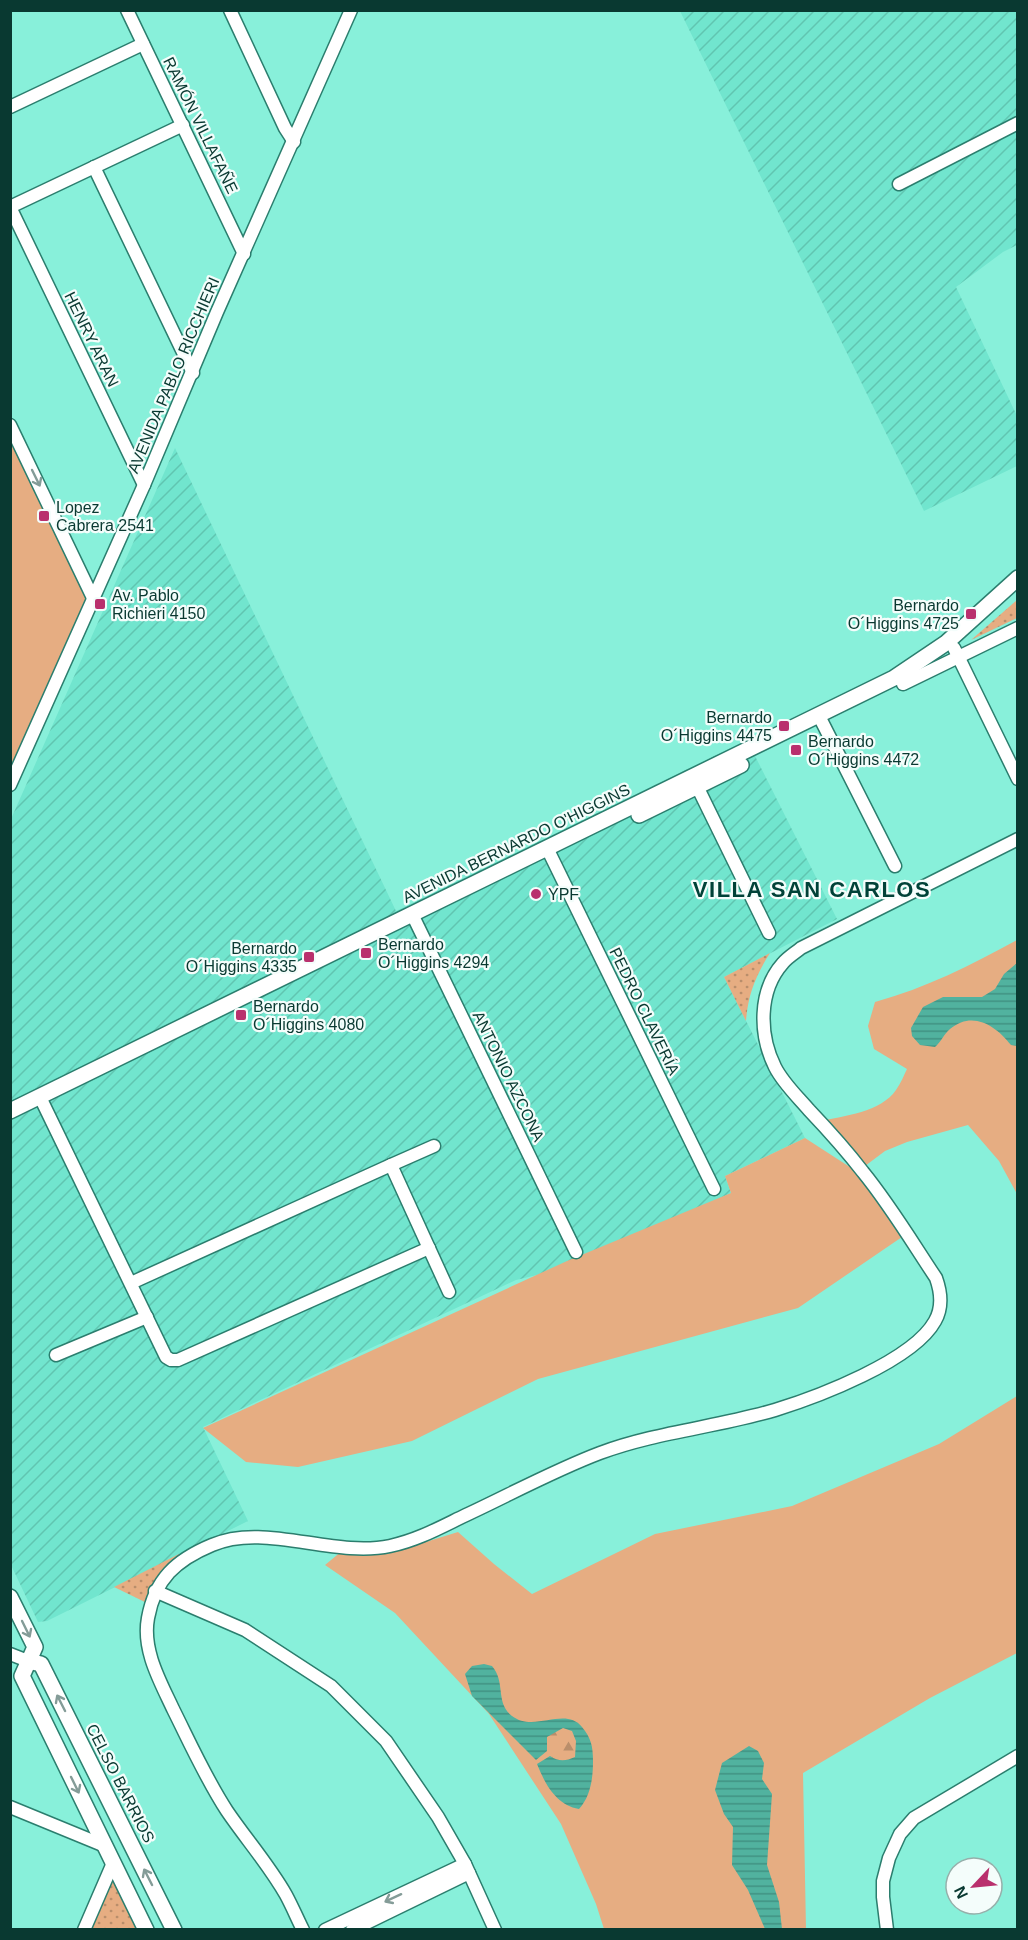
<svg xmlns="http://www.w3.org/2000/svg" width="1028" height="1940" viewBox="0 0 1028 1940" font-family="Helvetica,sans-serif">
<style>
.industrial{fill:url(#industrial-furrows)}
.grass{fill:#e6ad82}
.forest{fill:url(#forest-firs)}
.park{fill:url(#park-dots)}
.water{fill:url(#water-rules)}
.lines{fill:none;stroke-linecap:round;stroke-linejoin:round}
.minor-casing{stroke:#2b7e6e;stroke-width:15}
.major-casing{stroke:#2b7e6e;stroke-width:18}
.minor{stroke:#fff;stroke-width:12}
.major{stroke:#fff;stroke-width:15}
.oneway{stroke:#849c98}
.poi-dot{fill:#b9306d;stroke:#f4fdfb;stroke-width:2}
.labels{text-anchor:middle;stroke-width:4.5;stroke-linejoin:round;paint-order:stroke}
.street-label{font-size:16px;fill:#093931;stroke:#f4fdfb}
.poi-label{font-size:16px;fill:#093931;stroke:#f4fdfb;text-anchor:start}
.district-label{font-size:22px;font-weight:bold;letter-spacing:1.5px;fill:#004238;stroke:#f4fdfb}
</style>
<defs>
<pattern id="industrial-furrows" width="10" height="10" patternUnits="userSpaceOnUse" patternTransform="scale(1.5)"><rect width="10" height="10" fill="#71e5ce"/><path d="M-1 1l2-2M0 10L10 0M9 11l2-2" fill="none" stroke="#60c5b1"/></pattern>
<pattern id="forest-firs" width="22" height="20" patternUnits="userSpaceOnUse" patternTransform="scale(1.5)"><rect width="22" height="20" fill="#e6ad82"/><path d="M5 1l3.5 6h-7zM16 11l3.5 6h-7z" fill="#b98e6b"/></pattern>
<pattern id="park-dots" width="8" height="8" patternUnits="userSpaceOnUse" patternTransform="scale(1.5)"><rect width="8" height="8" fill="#e6ad82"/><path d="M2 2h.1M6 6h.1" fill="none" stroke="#b98e6b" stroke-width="1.8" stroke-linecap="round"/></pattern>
<pattern id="water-rules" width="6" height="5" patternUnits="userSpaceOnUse" patternTransform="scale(1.5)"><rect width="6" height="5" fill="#51b29f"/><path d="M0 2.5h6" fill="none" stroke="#419282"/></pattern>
</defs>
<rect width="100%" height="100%" fill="#88f0da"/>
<g class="industrial">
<path d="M680,11H1017V245L1003,252L956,287L1017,416V466L924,511Z"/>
<path d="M175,448L396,911L747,740L837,919L724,977L805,1138L725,1176L731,1193L587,1263L516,1280L203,1427L248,1521L47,1621L38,1622L11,1565V819Z"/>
</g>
<g class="grass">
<path d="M11,425L93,598L11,785Z"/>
<path d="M1017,940V1194L999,1161L968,1125L907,1142L885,1151L861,1169L820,1121C844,1116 881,1112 896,1090C901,1083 904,1075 907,1069L874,1049L868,1026L875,1002C926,988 971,965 1017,940Z"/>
<path d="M805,1138L856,1171L902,1237L798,1308L538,1379L412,1441L298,1467L246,1462L203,1428L567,1261L731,1193L725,1176Z"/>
<path d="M1017,1396V1653L930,1698L803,1773L806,1929H604L596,1904L561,1824L489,1714L395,1613L325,1565L342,1551L387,1554L458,1532L494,1564L532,1594L655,1534L792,1506L939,1444Z"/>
</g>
<path class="forest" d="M562,1726L573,1729L579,1745L578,1756L561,1763C546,1756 544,1751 545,1735Z"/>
<g class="park">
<path d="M1017,600V618L971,640Z"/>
<path d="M770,953C756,975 748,994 746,1021L724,977Z"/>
<path d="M179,1554L182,1561L151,1605L114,1587Z"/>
<path d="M115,1873L142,1929H89Z"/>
</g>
<g class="water">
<path d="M1017,963V1046L1011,1045C996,1026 973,1010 950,1029C944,1034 941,1042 935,1047L920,1045L912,1036L911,1028L923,1007L943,997H982L995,989L1004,974Z"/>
<path d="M484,1664L492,1666C506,1682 495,1703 512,1716C534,1733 565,1706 582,1727C591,1738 593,1746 593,1761C593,1777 591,1796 579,1809C556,1805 545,1784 537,1764L550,1756C559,1762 566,1761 575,1757L576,1741L572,1731L563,1728L547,1737V1751L536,1760L472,1696L465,1674L472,1666Z"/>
<path d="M749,1746L758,1751L764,1763L762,1779L772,1794L767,1865L779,1902L782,1929H765L748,1890L732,1865L733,1827L724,1814L715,1790L722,1763Z"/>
</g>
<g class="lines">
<g class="minor-casing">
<g id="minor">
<path d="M127,10L244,254"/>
<path d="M230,10L285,128L294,142"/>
<path d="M10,107L143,44"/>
<path d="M94,167L193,373"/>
<path d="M899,184L1018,123"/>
<path d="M10,425L93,598"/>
<path d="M144,485L10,207L183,125"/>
<path d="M954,648L1018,779"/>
<path d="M903,684L1018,628"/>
<path d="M819,716L895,866"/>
<path d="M693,778L769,933"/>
<path d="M10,785L144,485L217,312L351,10"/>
<path d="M547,848L714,1189"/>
<path d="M412,914L576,1252"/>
<path d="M40,1097L166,1357L171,1360H178L429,1248"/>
<path d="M391,1165L434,1146"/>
<path d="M131,1283L391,1165L449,1292"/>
<path d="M56,1355L147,1317"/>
<path d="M155,1591L245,1630L331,1686L386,1741L438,1817L465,1864L495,1930"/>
<path d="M10,1654L28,1661"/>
<path d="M10,1807L105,1846"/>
<path d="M84,1930L113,1863"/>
<path d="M303,1930C297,1918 292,1906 286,1895C269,1865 246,1839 227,1811C206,1779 190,1743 173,1709C160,1681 142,1650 148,1618C155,1579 176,1560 212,1545C264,1522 333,1558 390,1546C418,1540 441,1527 466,1515C511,1494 555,1470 600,1453C656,1432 718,1427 775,1410C817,1397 913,1361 935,1321C943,1307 941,1292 936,1278C912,1242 890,1205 863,1172C846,1150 828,1130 809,1110C797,1096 783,1083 775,1067C759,1035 758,991 783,963C788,957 795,953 801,948L1018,839"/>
<path d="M325,1930L465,1864"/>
<path d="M352,1930L469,1873"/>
<path d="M887,1930L883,1897V1881L889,1858L900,1834L914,1818L1018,1756"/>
</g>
</g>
<g class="major-casing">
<g id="major">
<path d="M639,815L741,765"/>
<path d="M10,1111L894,678L946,643L1018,578"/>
<path d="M10,1597L35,1647L22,1676L146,1930"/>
<path d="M28,1661L41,1664L174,1930"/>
</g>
</g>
<use href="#minor" class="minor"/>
<use href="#major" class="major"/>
</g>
<defs><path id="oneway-shaft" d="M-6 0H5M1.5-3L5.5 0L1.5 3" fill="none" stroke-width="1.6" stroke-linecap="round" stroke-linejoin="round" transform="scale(1.5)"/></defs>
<g class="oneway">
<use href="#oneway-shaft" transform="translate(36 478) rotate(64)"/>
<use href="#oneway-shaft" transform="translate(26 1629) rotate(64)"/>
<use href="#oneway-shaft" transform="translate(61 1703) rotate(-117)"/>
<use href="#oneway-shaft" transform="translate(75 1785) rotate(64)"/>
<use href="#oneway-shaft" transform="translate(148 1877) rotate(-117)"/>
<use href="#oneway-shaft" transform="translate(393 1898) rotate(155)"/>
</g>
<g class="poi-dot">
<rect x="38" y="510" width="12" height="12" rx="3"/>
<rect x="94" y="598" width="12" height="12" rx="3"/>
<rect x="965" y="608" width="12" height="12" rx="3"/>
<rect x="778" y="720" width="12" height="12" rx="3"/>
<rect x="790" y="744" width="12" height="12" rx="3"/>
<circle cx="536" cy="894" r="6"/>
<rect x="360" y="947" width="12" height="12" rx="3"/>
<rect x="303" y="951" width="12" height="12" rx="3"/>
<rect x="235" y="1009" width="12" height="12" rx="3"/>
</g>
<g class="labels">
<g class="street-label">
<text transform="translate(201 125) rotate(64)" y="6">RAMÓN VILLAFAÑE</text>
<text transform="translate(92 339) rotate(64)" y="6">HENRY ARAN</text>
<text transform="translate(173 375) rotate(-67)" y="6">AVENIDA PABLO RICCHIERI</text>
<text transform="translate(516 843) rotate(-26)" y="6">AVENIDA BERNARDO O'HIGGINS</text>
<text transform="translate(645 1011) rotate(64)" y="6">PEDRO CLAVERÍA</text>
<text transform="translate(509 1076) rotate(64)" y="6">ANTONIO AZCONA</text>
<text transform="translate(121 1783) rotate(63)" y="6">CELSO BARRIOS</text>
</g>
<g class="poi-label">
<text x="56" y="513">Lopez<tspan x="56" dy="18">Cabrera 2541</tspan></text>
<text x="112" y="601">Av. Pablo<tspan x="112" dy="18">Richieri 4150</tspan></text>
<text x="959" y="611" text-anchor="end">Bernardo<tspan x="959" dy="18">O´Higgins 4725</tspan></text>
<text x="772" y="723" text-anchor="end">Bernardo<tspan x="772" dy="18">O´Higgins 4475</tspan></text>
<text x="808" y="747">Bernardo<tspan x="808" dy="18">O´Higgins 4472</tspan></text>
<text x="548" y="900">YPF</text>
<text x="378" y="950">Bernardo<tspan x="378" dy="18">O´Higgins 4294</tspan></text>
<text x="297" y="954" text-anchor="end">Bernardo<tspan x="297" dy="18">O´Higgins 4335</tspan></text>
<text x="253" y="1012">Bernardo<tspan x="253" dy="18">O´Higgins 4080</tspan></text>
</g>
<g class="district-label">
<text x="812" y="897">VILLA SAN CARLOS</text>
</g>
</g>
<rect width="1028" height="1940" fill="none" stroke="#093931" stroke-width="24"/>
<g transform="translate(974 1886) rotate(244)"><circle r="28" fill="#f4fdfb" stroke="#96afaa" stroke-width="1.5"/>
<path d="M0-4.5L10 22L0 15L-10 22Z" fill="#b9306d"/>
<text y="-9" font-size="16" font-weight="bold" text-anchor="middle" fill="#093931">N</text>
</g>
</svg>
